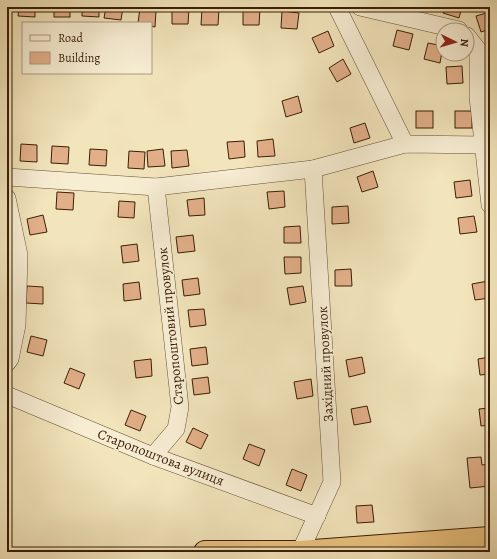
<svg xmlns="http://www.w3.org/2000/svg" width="497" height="559" viewBox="0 0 497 559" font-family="Alegreya,serif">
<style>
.building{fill:#e2af89;stroke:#391e07}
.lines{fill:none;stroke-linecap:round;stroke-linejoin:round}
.minor-casing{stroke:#675034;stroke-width:18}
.highway-casing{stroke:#391e07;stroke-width:24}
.minor{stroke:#f7edd3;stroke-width:17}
.highway{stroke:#e9c27e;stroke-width:22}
.labels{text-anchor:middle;stroke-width:3.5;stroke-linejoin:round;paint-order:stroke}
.street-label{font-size:14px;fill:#391e07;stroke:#f7edd3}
</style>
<rect width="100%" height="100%" fill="#f2e4bb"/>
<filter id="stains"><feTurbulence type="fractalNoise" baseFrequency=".005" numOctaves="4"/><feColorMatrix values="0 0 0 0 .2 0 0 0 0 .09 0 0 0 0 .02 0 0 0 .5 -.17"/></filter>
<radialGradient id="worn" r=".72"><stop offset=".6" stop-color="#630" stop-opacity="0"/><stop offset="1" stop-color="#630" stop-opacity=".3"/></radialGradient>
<g class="building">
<path d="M19,7H35V17L18,16Z"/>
<rect x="54" y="7" width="16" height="10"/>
<path d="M82,7H99V17L82,16Z"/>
<path d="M106,7H123L121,20L104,18Z"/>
<path d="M172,7L189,8L188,24H172Z"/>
<path d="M445,7H462L459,18L443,13Z"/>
<path d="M140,8L156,10L155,27L151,26V23H138Z"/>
<path d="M202,8L219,9L218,25H201Z"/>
<path d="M243,8L260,9L259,25H243Z"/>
<path d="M282,11L299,13L297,29L281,28Z"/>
<path d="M490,12V29L481,32L476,16Z"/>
<path d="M397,30L413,34L409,50L393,46Z"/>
<path d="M328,31L334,46L319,53L312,38Z"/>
<path d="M428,43L443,46L440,63L424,59Z"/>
<path d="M343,59L351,74L337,82L329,68Z"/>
<path d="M462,66L463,83L447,84L446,67Z"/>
<path d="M298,96L302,112L286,117L282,101Z"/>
<rect x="416" y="111" width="17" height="17"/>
<rect x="455" y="111" width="17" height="17"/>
<path d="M365,123L370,138L354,143L350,128Z"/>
<path d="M273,139L275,156L258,157L257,141Z"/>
<path d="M244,141L245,157L229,159L227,142Z"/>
<path d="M21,144L37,145V162L20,161Z"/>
<path d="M52,146L69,147L68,164L51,163Z"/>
<rect x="7" y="148" width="2" height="17"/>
<path d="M90,149L107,150L106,166L89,165Z"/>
<path d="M163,149L165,166L148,167L147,151Z"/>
<path d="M187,150L189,166L172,168L171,151Z"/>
<path d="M129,151L145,152L144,169L128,168Z"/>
<path d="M373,171L378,187L362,192L357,177Z"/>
<path d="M470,180L472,196L456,198L454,182Z"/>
<path d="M284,191L285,207L269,209L267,192Z"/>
<path d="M57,192L74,193L73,210L56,209Z"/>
<path d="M204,198L205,215L189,216L187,200Z"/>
<path d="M119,201L135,202L134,218L118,217Z"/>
<path d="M348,206L349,223L332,224V207Z"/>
<path d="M43,215L47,232L30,235L27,219Z"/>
<path d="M474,216L477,232L460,234L458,218Z"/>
<path d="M300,226L301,243H284V227Z"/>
<path d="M193,235L195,251L178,253L176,237Z"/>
<path d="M137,244L139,261L123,263L121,246Z"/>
<path d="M284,257H301V273L285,274Z"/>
<path d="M351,269L352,286H335V270Z"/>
<path d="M198,278L200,294L184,296L182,280Z"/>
<path d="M488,281L490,298L475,300L472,284Z"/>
<path d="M139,282L141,299L124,301L123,284Z"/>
<path d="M27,286L43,287V304L26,303Z"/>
<path d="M303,286L306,302L290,305L287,288Z"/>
<path d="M204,309L206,325L190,327L188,310Z"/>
<path d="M31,336L47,340L43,356L27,352Z"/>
<path d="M206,347L208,364L192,366L190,349Z"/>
<path d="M362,357L365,373L349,377L346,360Z"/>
<path d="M490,357V374L480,375L478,359Z"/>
<path d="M151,359L152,376L136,378L134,361Z"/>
<path d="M70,368L85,374L79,389L64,383Z"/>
<path d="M208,377L210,393L194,395L192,379Z"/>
<path d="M311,379L313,396L297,399L294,382Z"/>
<path d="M367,406L371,422L354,425L351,409Z"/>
<path d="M490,408V425L481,426L479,409Z"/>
<path d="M131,410L146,416L140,431L125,425Z"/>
<path d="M193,428L208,435L201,449L186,442Z"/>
<path d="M249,444L265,450L259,466L243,459Z"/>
<path d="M481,457L482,465L490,464V486L470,488L467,458Z"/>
<path d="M292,469L307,475L301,491L286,485Z"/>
<path d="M372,505L374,522L357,523L356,506Z"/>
</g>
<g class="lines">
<g class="minor-casing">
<g id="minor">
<path d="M337,7L405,144"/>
<path d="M360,7L459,30"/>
<path d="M467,36L478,50V97L490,205"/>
<path d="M7,177L156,187L313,169L405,144L484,145"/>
<path d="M7,198L19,255L17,325L10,359L7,363"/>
<path d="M7,395L153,456L317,516"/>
<path d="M153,456L176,429L180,407L156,187"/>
<path d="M300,552L332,482L313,169"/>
</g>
</g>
<g class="highway-casing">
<path id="highway" d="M205,552H300L490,538"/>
</g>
<use href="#minor" class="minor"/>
<use href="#highway" class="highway"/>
</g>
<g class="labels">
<g class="street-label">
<text transform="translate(170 326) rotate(-96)" y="5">Старопоштовий провулок</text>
<text transform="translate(325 364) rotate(-93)" y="5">Західний провулок</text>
<text transform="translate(161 457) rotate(21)" y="5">Старопоштова вулиця</text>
</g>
</g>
<rect width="497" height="559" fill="none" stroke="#f2e4bb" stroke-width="24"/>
<rect x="8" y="8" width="481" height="543" fill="none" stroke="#391e07" stroke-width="2"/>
<rect x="12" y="12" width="473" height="535" fill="none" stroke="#391e07"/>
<rect x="22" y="22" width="130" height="52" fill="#f7edd3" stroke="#ab9a81"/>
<rect x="30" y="35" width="20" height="6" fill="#f7edd3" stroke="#ab9a81"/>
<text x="58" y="42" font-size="12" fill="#391e07">Road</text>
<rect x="30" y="52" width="20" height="12" fill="#e2af89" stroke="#ab9a81"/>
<text x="58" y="62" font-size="12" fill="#391e07">Building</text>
<g transform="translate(455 42) rotate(95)"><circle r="19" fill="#f7edd3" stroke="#ab9a81"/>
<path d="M0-3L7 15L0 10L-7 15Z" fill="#8f2418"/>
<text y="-6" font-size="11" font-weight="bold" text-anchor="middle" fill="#391e07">N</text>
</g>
<rect width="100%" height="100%" filter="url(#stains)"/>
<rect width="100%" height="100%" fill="url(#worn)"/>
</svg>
